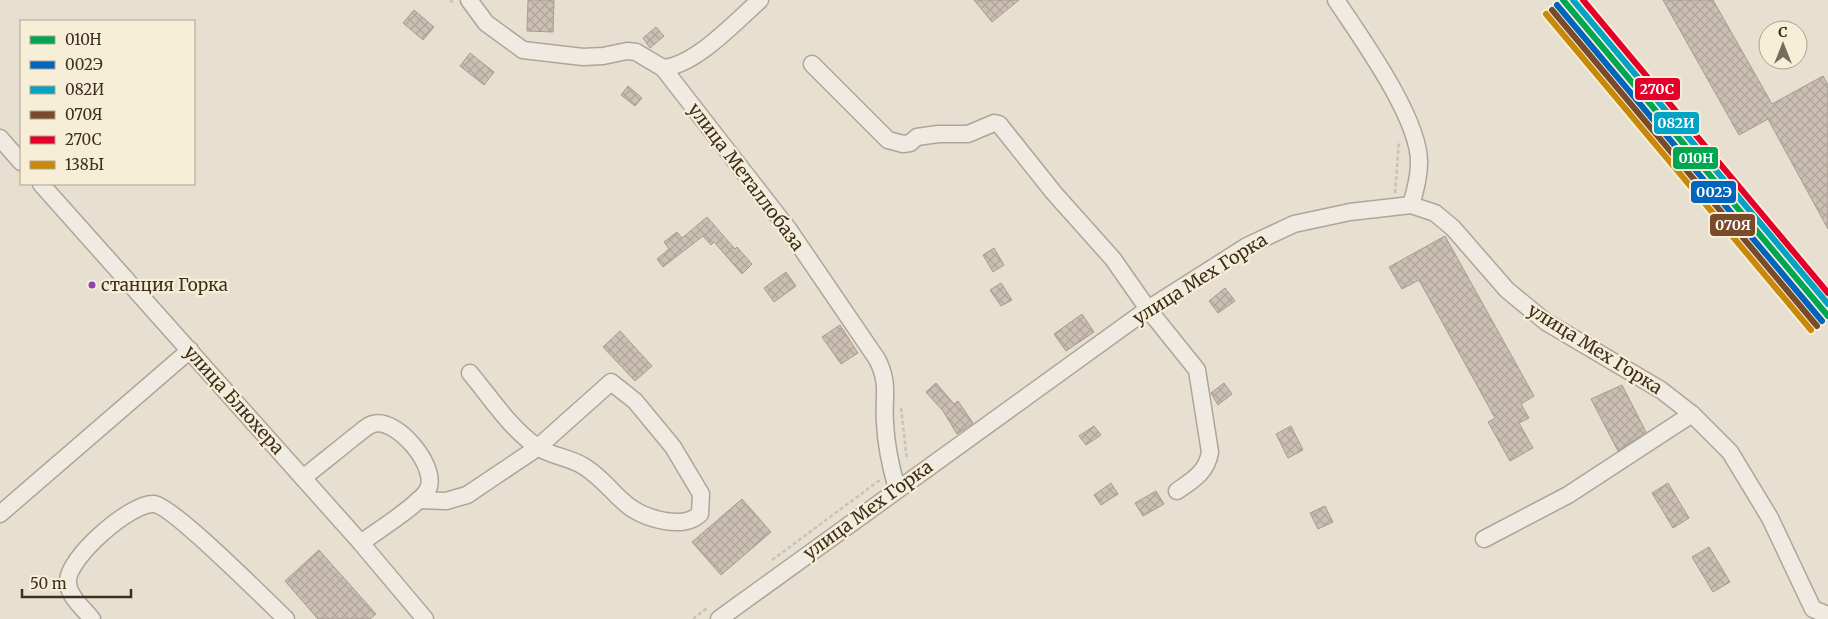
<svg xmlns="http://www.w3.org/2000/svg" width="1828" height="619" viewBox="0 0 1828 619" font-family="Merriweather,serif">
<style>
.building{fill:url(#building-cross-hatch);stroke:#a89c90}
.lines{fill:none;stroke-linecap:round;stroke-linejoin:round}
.minor-casing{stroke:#ada599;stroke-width:19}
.path{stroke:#c8c2b9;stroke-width:2.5;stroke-dasharray:4 2.5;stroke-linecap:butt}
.minor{stroke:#efebe3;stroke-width:16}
.rail-1-casing{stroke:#f7eed8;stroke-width:10}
.rail-2-casing{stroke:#f7eed8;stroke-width:10}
.rail-3-casing{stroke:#f7eed8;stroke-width:10}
.rail-4-casing{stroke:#f7eed8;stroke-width:10}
.rail-5-casing{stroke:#f7eed8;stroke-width:10}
.rail-6-casing{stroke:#f7eed8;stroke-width:10}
.rail-1{stroke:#00a651;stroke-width:6}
.rail-2{stroke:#0065bd;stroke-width:6}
.rail-3{stroke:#03a3c5;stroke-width:6}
.rail-4{stroke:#7a4b2a;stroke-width:6}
.rail-5{stroke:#e4002b;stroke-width:6}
.rail-6{stroke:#c88808;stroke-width:6}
.bus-dot{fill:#8e44ad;stroke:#f7eed8;stroke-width:2}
.labels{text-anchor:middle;stroke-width:4.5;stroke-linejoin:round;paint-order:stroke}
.bus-label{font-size:17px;fill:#3d2e20;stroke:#f7eed8;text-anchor:start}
.street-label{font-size:18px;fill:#3d2e20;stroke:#f7eed8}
.line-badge{stroke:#f7eed8;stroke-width:2}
.badge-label{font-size:14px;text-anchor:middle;font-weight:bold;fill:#fff}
</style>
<defs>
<pattern id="building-cross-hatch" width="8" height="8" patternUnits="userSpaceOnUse" patternTransform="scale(1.25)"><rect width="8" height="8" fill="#cbbfb2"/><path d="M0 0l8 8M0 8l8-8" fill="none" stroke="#afa499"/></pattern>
</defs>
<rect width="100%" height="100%" fill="#e7e0d1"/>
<g class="building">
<path d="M528,0H554L553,32L527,31Z"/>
<path d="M974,0H1019L992,22Z"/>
<path d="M1663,0H1713L1772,104L1823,76L1828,85V229L1768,119L1739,135Z"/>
<path d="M414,10L434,27L423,40L403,23Z"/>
<path d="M656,27L664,36L650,48L643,38Z"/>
<path d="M470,53L494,72L484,85L460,66Z"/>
<path d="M628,86L642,98L635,106L621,95Z"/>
<path d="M707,217L735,249L737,247L752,264L742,274L714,242L711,245L703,236L663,267L657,259L669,249L664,242L677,232L682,238Z"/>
<path d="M1445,236L1534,396L1521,404L1529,418L1519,423L1533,448L1510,461L1488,422L1495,418L1419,280L1402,289L1389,267Z"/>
<path d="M994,248L1004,265L993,272L983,255Z"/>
<path d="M786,272L796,286L774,302L764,288Z"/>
<path d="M1001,283L1012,300L1001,306L990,290Z"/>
<path d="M1225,288L1235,301L1218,313L1209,301Z"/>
<path d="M1082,314L1094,332L1066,351L1054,334Z"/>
<path d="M840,325L858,353L841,364L822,337Z"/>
<path d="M620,331L652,366L635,381L603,347Z"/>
<path d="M936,383L954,404L958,401L973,423L957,434L943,411L926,392Z"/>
<path d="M1224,383L1232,394L1218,405L1211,393Z"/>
<path d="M1622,385L1646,432L1618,451L1591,399Z"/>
<path d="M1094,426L1101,435L1086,445L1079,436Z"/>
<path d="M1291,426L1303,450L1288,458L1276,434Z"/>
<path d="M1111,483L1118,494L1101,505L1094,495Z"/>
<path d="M1668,483L1689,518L1673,528L1652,493Z"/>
<path d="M1156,491L1164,504L1143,516L1135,503Z"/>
<path d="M742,499L771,532L721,575L692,542Z"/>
<path d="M1325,506L1333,522L1318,529L1310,513Z"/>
<path d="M1709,547L1730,582L1713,592L1692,557Z"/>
<path d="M319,550L376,614L370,619H318L285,581Z"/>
</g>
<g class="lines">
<g class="minor-casing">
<g id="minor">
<path d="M469,0L486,23L523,50L583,57L603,56L627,51L636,52L663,68L789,230L877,359C890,384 883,397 885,423C886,446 891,468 897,489"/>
<path d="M1336,0C1361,38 1420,119 1419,163C1419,177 1415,192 1411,205"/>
<path d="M812,64L888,140L903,144L910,143L917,137L938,134H968L994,123L999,124L1054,193L1113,259L1148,309L1197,370L1210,452C1207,472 1193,480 1177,491"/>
<path d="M663,68C696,65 735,22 760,0"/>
<path d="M0,138L21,162"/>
<path d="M41,184L361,543L425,619"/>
<path d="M303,478C320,464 337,451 354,437C360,433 366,426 373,424C396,416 441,469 427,491C416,507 378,530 361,543"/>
<path d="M418,500L446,501L467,495L537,448L611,382L635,401L673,447L701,494L700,514C690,523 678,523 665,521C620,513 617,488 585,467C570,457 549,456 536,446C510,428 490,397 470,373"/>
<path d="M0,514L190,350"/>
<path d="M1484,539L1568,495L1692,414"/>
<path d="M92,619C83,608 68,596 68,582C66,559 131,502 154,504C173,506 267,601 286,619"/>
<path d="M719,619L1148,309L1247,246L1294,224L1350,212L1411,205L1435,213L1453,228L1507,290L1546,322L1661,390L1692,414L1730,452L1770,518L1813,609L1828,615"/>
</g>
</g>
<g class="path">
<path d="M450,0L455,4"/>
<path d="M1395,193L1399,141"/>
<path d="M901,408L907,460"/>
<path d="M772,560L880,480"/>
<path d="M693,619L707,608"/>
</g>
<use href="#minor" class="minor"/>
<g class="rail-1-casing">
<path id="rail-1" d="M1563,0L1828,316"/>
</g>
<g class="rail-2-casing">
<path id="rail-2" d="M1557,5L1822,321"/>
</g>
<g class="rail-3-casing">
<path id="rail-3" d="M1573,0L1828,304"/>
</g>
<g class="rail-4-casing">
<path id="rail-4" d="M1552,10L1817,326"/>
</g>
<g class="rail-5-casing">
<path id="rail-5" d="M1583,0L1828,293"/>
</g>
<g class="rail-6-casing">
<path id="rail-6" d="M1546,14L1811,330"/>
</g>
<use href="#rail-1" class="rail-1"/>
<use href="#rail-2" class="rail-2"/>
<use href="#rail-3" class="rail-3"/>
<use href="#rail-4" class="rail-4"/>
<use href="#rail-5" class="rail-5"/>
<use href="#rail-6" class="rail-6"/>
</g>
<circle class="bus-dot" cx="92" cy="285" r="4.5"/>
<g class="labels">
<g class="bus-label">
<text x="101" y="291">станция Горка</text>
</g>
<g class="street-label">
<text transform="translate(746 177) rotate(53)" y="6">улица Металлобаза</text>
<text transform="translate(1200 279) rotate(-32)" y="6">улица Мех Горка</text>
<text transform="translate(1595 349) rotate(32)" y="6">улица Мех Горка</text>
<text transform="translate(234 400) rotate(48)" y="6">улица Блюхера</text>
<text transform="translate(868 510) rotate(-36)" y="6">улица Мех Горка</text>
</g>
</g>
<g class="line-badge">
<rect x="1634" y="77" width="47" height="24" rx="5" fill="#e4002b"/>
<rect x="1653" y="111" width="47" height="24" rx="5" fill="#03a3c5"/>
<rect x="1672" y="146" width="47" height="24" rx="5" fill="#00a651"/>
<rect x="1690" y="180" width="47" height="24" rx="5" fill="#0065bd"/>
<rect x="1709" y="213" width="47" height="24" rx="5" fill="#7a4b2a"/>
</g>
<g class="badge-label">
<text x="1657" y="94">270С</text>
<text x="1676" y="128">082И</text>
<text x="1696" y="163">010Н</text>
<text x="1714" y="197">002Э</text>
<text x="1733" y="230">070Я</text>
</g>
<rect x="20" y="20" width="175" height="165" fill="#f7eed8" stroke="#ada18e"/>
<rect x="30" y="36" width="25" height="8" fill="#00a651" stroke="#ada18e"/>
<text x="65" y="45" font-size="15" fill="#3d2e20">010Н</text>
<rect x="30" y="61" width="25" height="8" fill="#0065bd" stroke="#ada18e"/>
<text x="65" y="70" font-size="15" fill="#3d2e20">002Э</text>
<rect x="30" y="86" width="25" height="8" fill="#03a3c5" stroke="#ada18e"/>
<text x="65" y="95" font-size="15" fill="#3d2e20">082И</text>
<rect x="30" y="111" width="25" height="8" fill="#7a4b2a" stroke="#ada18e"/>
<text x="65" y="120" font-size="15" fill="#3d2e20">070Я</text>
<rect x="30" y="136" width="25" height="8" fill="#e4002b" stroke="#ada18e"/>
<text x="65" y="145" font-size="15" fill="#3d2e20">270С</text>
<rect x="30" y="161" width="25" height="8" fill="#c88808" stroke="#ada18e"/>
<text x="65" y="170" font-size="15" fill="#3d2e20">138Ы</text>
<g transform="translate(1783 45)"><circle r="24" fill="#f7eed8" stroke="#ada18e"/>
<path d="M0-4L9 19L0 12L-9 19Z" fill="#786c5e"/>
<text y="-8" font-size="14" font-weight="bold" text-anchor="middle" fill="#3d2e20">С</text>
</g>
<path d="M22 589v8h109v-8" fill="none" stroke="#3d2e20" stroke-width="2.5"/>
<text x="30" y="589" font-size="15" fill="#3d2e20" stroke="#f7eed8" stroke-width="4" paint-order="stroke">50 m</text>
</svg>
